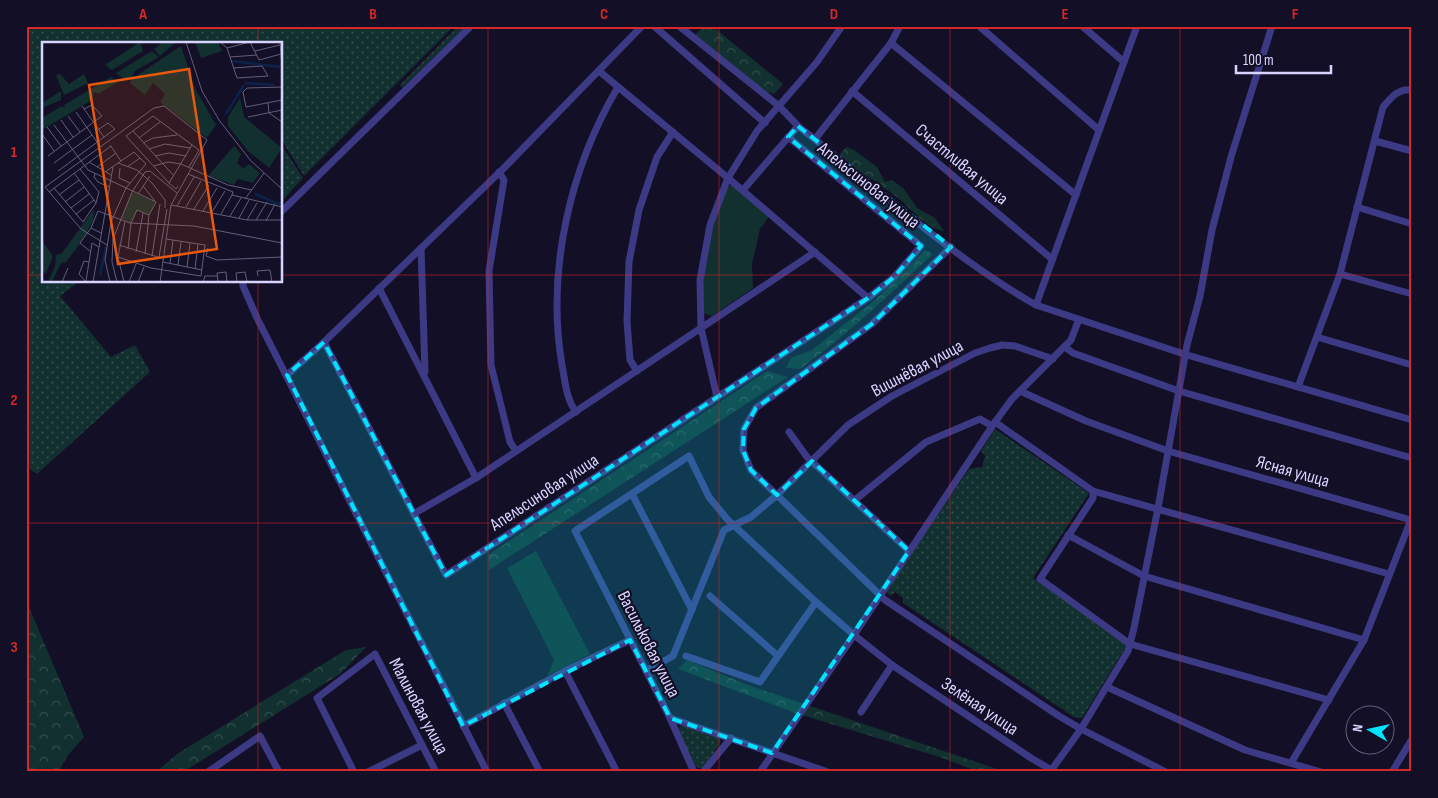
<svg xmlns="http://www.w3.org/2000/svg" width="1438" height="798" viewBox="0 0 1438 798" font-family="'Sofia Sans Condensed',sans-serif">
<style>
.grass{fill:url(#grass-dots)}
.forest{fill:url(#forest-crowns)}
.green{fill:#12302f}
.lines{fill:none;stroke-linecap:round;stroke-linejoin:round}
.minor{stroke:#3d3a85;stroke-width:7}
.marked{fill:#00e5ff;fill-opacity:0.2;stroke:#00e5ff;stroke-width:4;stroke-dasharray:10 6;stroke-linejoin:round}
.grid{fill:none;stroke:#d62828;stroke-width:1;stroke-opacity:0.55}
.labels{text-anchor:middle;stroke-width:4.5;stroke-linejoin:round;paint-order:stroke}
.street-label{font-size:18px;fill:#d9d4ff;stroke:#130f26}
.inset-river{fill:none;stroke:#0c2248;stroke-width:2.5}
.inset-road{fill:none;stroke:#625e7d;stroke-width:1}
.view{fill:#e8590c;fill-opacity:0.15;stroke:#e8590c;stroke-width:2.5}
.inset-edge{fill:none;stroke:#d9d4ff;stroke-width:2.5}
.neatline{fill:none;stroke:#d62828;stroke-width:2}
.grid-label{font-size:16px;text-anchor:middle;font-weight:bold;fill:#d62828}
</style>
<defs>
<pattern id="grass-dots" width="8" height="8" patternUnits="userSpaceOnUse" patternTransform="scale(1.25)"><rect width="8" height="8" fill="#12302f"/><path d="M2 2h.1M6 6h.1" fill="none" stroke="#344d4e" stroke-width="1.8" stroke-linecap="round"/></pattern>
<pattern id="forest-crowns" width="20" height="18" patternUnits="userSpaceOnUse" patternTransform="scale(1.25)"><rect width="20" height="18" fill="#12302f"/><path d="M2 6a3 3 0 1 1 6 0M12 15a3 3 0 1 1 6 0" fill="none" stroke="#344d4e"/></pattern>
</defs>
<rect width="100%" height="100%" fill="#130f26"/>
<g class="grass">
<path d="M26,26H454L304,176L281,139V44H44V281H80L60,296L111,357L135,345L150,372L37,474L26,467Z"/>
<path d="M458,26H466L402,88L400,85Z"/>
<path d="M281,144L303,178L281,202Z"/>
<path d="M995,429L1089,493L1033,578L1127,645L1082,718L1074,717L903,603V598L895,592L890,596L886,591L969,469L982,467L985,456L981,451Z"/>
<path d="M684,725L720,738V743L704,768H699L695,766L678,732L679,727Z"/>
</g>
<g class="forest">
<path d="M704,26H712L783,84L774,94L758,90L694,36Z"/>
<path d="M846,147L854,150L877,167L885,182L892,180L903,188L917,208L935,218L944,231C927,230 910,207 897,197C878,183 858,170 838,157Z"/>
<path d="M925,250L933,254C890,294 848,334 800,369L786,368L791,358L812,350L876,299Z"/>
<path d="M767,371L788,377L489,570L488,555Z"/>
<path d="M26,600L84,737L68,755L60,769H92L94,772H26Z"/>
<path d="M366,647L340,674L183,772H156L177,754L346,650Z"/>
<path d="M687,660L748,685L1006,772H979L943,758L795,713L678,669Z"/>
</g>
<g class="green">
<path d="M733,184L770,215L760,229L752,264L753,288L712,316L703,313L701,286L708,242L726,188Z"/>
<path d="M536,551L590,654L547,676L554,660L507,568Z"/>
</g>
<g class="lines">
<g class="minor">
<path d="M642,26L504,168L324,342L446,575L868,298L894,277L921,246L788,137"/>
<path d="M654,26L765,123"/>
<path d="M679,26L779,106L798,126C875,186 950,256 1036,305L1187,355L1412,420"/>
<path d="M979,26L1099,130"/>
<path d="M1082,26L1124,62"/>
<path d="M891,43L1076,195"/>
<path d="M599,71L728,178L868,298"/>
<path d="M852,91L1052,259"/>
<path d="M815,139L891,43L900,26"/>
<path d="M1375,141L1412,151"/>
<path d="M499,172L504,180L489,271L491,365L510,442L516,451"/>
<path d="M743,190L798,126"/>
<path d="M1357,207L1412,224"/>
<path d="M281,212L471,26"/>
<path d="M951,247L872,324L756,408L744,429L743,450L751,470L885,600L1059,716L1081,729L1166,772"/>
<path d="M421,248L425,372"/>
<path d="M1340,274L1412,294"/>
<path d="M243,281V286L257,318L487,772"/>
<path d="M379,288L476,478"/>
<path d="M1036,305L1137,26"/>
<path d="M1317,337L1412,365"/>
<path d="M1065,347L1073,353L1179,391L1412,458"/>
<path d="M637,371L630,360L627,321L629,262L639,210L657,157L673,132"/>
<path d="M287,375L324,342"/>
<path d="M1298,387L1340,274L1383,107C1391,98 1398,88 1412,90"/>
<path d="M1020,391L1086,421L1168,451L1411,520"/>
<path d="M717,397L701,328L700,280L710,225L728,178L757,131L817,62L842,26"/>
<path d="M576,412C566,399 565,380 562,365C546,271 570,168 618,87"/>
<path d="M995,422L1012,399L1071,340L1079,319"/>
<path d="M789,432L807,457L909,551"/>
<path d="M1093,491V498L1040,579L1130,644L1329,700"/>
<path d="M632,494L692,610"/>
<path d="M855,500L926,442L980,419L992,426"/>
<path d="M415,513L476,478L815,252"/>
<path d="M1068,535L1144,576L1364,640"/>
<path d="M710,596L778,656"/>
<path d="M686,656L760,682L816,602"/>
<path d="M565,671L617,772"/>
<path d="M646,671L673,656L724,530L751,517L777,495L848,425L892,396L975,353L990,348L1002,345L1015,346L1053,359"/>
<path d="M1107,687L1245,750L1321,772"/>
<path d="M504,703L540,772"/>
<path d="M861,712L892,665"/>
<path d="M670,718L828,772"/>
<path d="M463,726L565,671L630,640"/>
<path d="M1291,763L1364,640L1412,517"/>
<path d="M208,772L260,736L279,772"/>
<path d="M354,772L317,698L375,654L436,772"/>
<path d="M368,772L422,745"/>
<path d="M694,772L670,718L575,531L689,456L709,497L727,519L816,602L854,635L892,665L1031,758L1055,772"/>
<path d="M703,772L731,738"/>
<path d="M760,772L854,635L995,422L1093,491L1389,574"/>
<path d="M1050,772L1081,729L1128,651L1134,628L1158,508L1187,345L1200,296L1212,230L1231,157L1272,26"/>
<path d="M1392,772L1412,739"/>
</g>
</g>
<path class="marked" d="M798,126L951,247L872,324L756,408L744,429L743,450L751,470L777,495L812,461L909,551L772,753L670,718L630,640L463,726L287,375L324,342L446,575L868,298L894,277L921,246L788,137Z"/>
<path class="grid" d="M258,26V44M488,26V772M719,26V772M950,26V772M1180,26V772M26,275H44M281,275H1412M258,281V772M26,523H1412"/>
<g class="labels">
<g class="street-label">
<text transform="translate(962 164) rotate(40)" y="6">Счастливая улица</text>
<text transform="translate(869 185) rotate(39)" y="6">Апельсиновая улица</text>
<text transform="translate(917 368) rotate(-28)" y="6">Вишнёвая улица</text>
<text transform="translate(1293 471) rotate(16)" y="6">Ясная улица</text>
<text transform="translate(544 492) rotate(-33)" y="6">Апельсиновая улица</text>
<text transform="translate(649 644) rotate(63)" y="6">Васильковая улица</text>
<text transform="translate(419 706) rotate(62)" y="6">Малиновая улица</text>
<text transform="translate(980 706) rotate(34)" y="6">Зелёная улица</text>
</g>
</g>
<g transform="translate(42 42)">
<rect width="240" height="240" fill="#130f26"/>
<path d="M153,0H176L180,9L159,16ZM139,4L153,46L174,83L165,96L118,60L123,52L111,41L103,53L88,41L91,36ZM198,56L202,75L240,106L227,126L206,109L186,84V75ZM192,104L199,112L195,121L201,126L207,122L218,131L211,141L196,137L192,143L166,134ZM90,150L113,160L107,173L95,168L89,181L79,176ZM0,199L11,214L4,232L0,228Z" fill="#12302f"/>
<path d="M98,0L101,9L70,28L63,23ZM121,0H134L118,14L112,7ZM110,9L117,15L93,29L89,36L82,37L74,31ZM18,32L27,42L42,32L46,41L22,53L14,33ZM69,35L76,40L56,52L52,50L50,58L0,88V76L20,64L23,67L22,63ZM19,49V58L0,66V61ZM52,167L51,179L39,200L24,220L19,221L10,240H6L13,224L14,213L20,211Z" fill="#12302f"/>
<path class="inset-river" d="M190,19L238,25M203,41L232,43M184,72L202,43M213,152L236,162L240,160M58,234L64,204"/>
<path class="inset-road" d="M144,0L160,49L177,78L209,119L240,147M178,0L185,6L195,36L226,34L220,24L191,26M208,0L217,18L239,12M238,0L240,26M185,6L208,0M213,9L238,3M188,15L215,13M205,46L201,50L204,65L240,58M205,46L240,45M226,61L227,71L240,80M40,64L62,95M34,70L55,100M26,74L38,90M206,75L240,68M19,78L31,95M12,83L46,128L114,160L107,173L103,212M5,85L19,104M91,89L132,134M0,92L12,109M97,96L118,80M101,101L111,96L135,93M68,103L79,119M107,107L123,102L148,106M6,114L60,74L50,63L42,67M113,114L127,111L144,114M47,120L69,133M12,121L50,93M76,121L95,128L110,141L123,158V166M112,124L126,120L139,122L186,143L210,148M55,125L74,111M85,125L98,116M78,126L77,136L88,141M38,127L57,150L54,161M16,129L73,87L66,81L57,87M63,130L92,110L104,122L84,146L69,180L63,218L68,240M32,131L52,158L34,172L41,180L54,161L52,158M53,132L52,135L56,140L67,145M146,132L191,150L190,153M127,141L150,103M101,144L113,159M136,144L134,147L127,141L84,94L111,74L157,108L147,125M12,146L34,172M7,150L69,104M96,152L108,134M17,153L37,138M190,153L240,165M203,157L222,131M23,160L42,145M129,163L205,178H240M135,164L152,135M144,165L159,139M29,166L47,152M152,167L167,143M161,169L175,146M170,170L183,149M179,172L190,153M188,174L199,156M197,176L207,158M205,178L215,161M214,178L225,160M224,179L233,162M59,191L49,186L56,169L88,181L152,184L240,201M65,203L39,187L3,145L112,66L122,64L165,98L129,163L118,240M77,203L119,216M166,206L164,214L175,218L240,215M86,207L89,181L95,168L107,173M49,210L38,201L49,186M94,210L101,171M110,214L118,162M76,215L109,226L159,234L163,203L124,197M117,215L125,167M121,220L160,228M128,221L131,198M136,223L139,200M145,225L148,201M153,227L156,202M216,234L215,229L228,228L230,240M44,239L50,201L57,205M20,240L26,226M44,240L37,232L42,219L47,220M51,240L71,125M75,240L70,220L71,197L90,150L103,130L108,129L135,151M82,240L76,215L83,179M87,240L94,222M96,240L102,225M161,240L163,234H175M176,240L175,231L184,230L185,240M195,240L194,231L203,230L205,240"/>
<path class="view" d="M147,27L175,207L76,222L47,43Z"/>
<rect width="240" height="240" class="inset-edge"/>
</g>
<rect width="1438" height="798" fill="none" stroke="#130f26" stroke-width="55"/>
<g transform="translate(1370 730) rotate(279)"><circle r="24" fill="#130f26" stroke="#625e7d"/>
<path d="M0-4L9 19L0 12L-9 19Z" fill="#00e5ff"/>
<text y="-8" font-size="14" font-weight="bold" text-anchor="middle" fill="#d9d4ff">N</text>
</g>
<path d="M1236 65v8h95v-8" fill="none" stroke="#d9d4ff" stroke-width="2.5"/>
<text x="1243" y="65" font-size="15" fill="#d9d4ff" stroke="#130f26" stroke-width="4" paint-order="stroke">100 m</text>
<rect x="28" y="28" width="1382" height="742" class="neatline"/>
<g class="grid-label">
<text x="143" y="19">A</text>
<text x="373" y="19">B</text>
<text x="604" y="19">C</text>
<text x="834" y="19">D</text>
<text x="1065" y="19">E</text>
<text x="1295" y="19">F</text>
<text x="14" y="157">1</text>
<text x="14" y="405">2</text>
<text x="14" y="652">3</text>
</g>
</svg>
